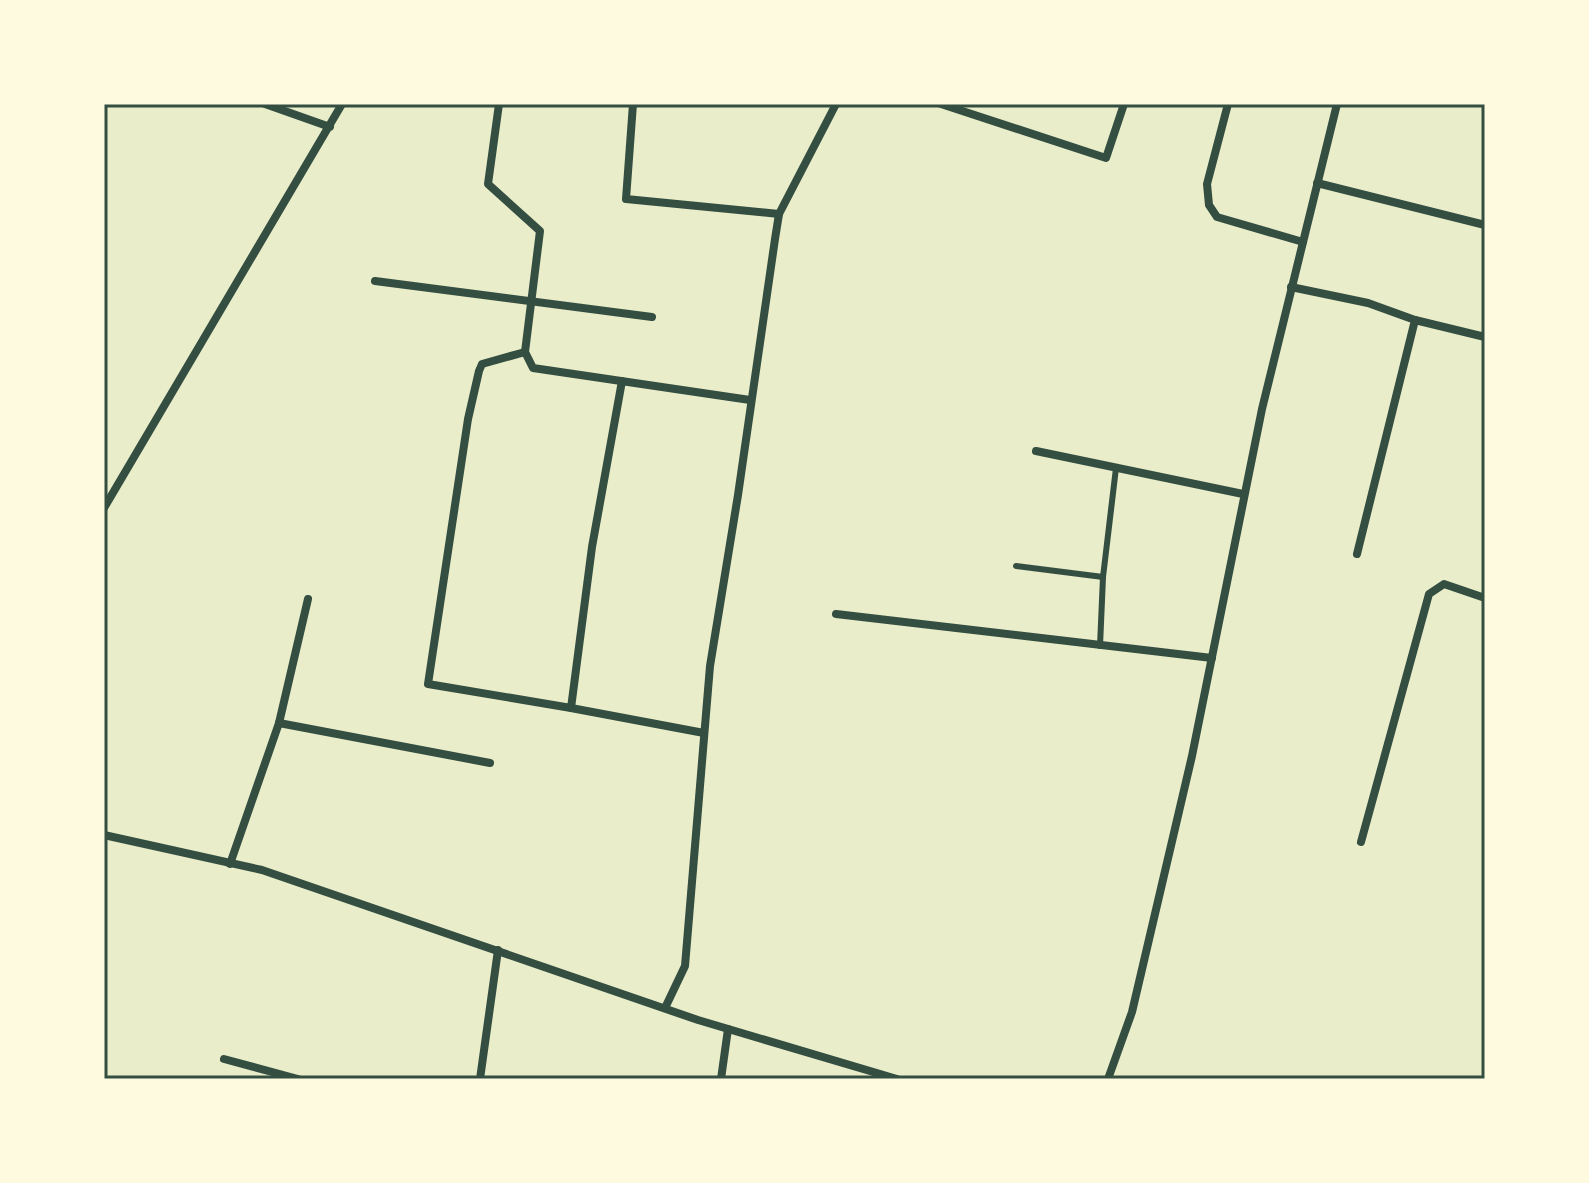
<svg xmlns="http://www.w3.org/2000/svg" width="1589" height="1183" viewBox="0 0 1589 1183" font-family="'Varela Round',sans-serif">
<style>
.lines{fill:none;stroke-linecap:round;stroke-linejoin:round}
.service{stroke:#344e41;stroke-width:6}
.minor{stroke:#344e41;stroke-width:8}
.neatline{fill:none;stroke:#344e41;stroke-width:3}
</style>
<rect width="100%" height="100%" fill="#e9edc9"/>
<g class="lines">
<g class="service">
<path d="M1016,566L1103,577L1116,468"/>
<path d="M1100,646L1103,577"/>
</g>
<g class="minor">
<path d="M265,104L330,127"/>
<path d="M499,104L488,184L540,231L525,352L533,368L750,400"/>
<path d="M633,104L626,199L779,214"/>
<path d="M941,104L1106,158L1124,104"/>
<path d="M1228,104L1207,184L1209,205L1217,217L1303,242"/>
<path d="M1317,183L1485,225"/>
<path d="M375,281L652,317"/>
<path d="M1291,287L1368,303L1415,320L1357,554"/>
<path d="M1415,320L1485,337"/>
<path d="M525,352L482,364L479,371L468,419L428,684L571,708L592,547L622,381"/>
<path d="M1036,451L1243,494"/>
<path d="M104,508L342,104"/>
<path d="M836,614L1212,658"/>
<path d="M571,708L704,733"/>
<path d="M279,723L490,763"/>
<path d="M104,835L262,870L698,1020L897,1079"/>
<path d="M1361,842L1429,594L1444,584L1485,598"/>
<path d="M230,864L279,723L308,599"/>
<path d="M665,1008L685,966L710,666L738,495L775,239L779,214L836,104"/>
<path d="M224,1059L298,1079"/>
<path d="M480,1079L498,950"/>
<path d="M721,1079L728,1029"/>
<path d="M1108,1079L1132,1012L1192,756L1262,409L1337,104"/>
</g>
</g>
<rect width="1589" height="1183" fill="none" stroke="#fefae0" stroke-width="212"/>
<rect x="106" y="106" width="1377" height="971" class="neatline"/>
</svg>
